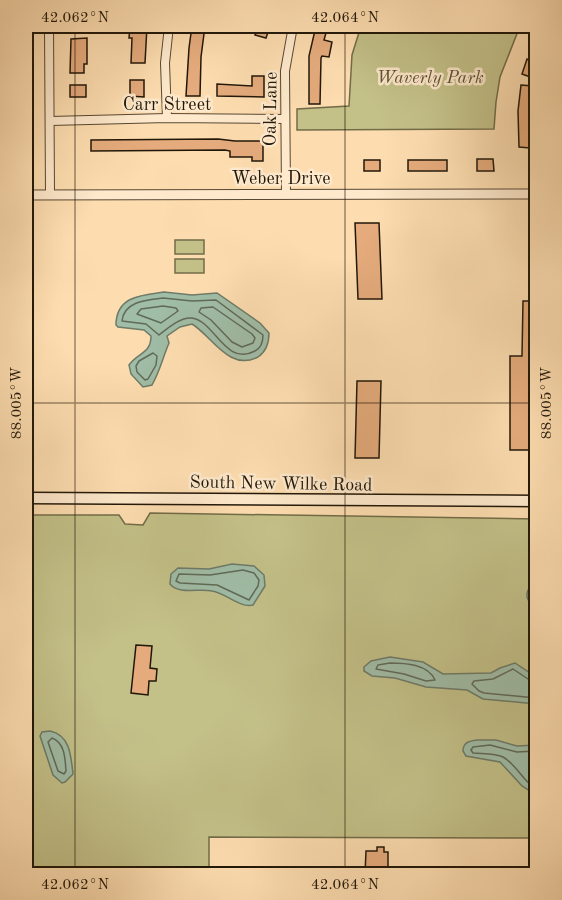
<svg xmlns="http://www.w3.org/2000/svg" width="562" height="900" viewBox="0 0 562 900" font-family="'Old Standard TT',serif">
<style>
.green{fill:#c3c088;stroke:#726c48;stroke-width:1.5}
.water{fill:#a0bda7;stroke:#6d7b68;stroke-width:1.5}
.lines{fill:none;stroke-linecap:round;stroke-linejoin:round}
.shore{stroke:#606a58;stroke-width:1.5}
.building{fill:#e5ab7c;stroke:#211709;stroke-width:1.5}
.minor-casing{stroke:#584833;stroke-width:10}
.tertiary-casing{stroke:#584833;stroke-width:11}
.secondary-casing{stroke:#211709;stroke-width:13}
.minor{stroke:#fee9cc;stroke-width:8}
.tertiary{stroke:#fee9cc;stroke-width:9}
.secondary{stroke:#fee9cc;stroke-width:10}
.ticks{fill:none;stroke:#211709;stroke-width:1.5;stroke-opacity:0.45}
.labels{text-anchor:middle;stroke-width:5;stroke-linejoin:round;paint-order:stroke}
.park-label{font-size:18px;font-style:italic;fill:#5a5235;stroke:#fee9cc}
.street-label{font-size:18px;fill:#211709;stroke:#fee9cc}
.neatline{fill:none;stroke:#211709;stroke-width:2}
.ticks-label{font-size:15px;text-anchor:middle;fill:#211709}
</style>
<rect width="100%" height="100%" fill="#fdddb0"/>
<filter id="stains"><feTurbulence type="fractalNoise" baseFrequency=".00333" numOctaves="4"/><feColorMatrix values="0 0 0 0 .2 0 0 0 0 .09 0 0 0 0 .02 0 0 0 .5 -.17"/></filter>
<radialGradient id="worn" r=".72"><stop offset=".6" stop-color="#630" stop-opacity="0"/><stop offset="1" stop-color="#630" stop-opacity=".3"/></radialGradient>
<g class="green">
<path d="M361,26H520L500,77L496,102L494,129L297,130V109L349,106L352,55Z"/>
<rect x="175" y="240" width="29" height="14"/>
<rect x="175" y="259" width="29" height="14"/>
<path d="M150,513L536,519V838L209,837V874H26V515H119L125,524L143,525Z"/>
</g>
<g class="water">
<path d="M164,292L192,295L217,293L260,323L269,333C269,342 267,351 258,357C229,372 212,336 192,324L180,327L167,336L169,343C163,357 160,371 152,385L143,387L131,374L129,365C138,352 151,354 151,336L144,330L118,327L116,325C116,296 142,295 164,292Z"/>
<path d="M232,564L254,566L264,575L265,586L253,605C239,608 226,593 212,591C199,588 179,595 170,584L171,574L178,568L209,569Z"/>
<path d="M536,585V606C529,603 525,598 528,590Z"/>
<path d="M390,657L423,662L443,674L491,673L500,668L515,663L536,677V704L483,699L467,690L426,687L395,678L372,676L364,671V667L371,661Z"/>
<path d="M50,731C70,735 71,756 73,774L65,782L62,783L53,775L40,736L42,732Z"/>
<path d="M477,740H496L517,746L536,745V795L522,786L500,762L466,756L463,751C463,742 470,741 477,740Z"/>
</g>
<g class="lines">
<g class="shore">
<path d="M163,298L192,301L216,300L263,335C263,341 261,348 255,351C225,367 215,321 192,318C180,317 168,328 159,335L146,324L122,321C124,301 147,300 163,298Z"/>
<path d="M163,306L176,308L178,311L161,323L137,314L141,309Z"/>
<path d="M213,307L252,334L255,338L253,343L242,347L232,342L211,320L199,312L201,308Z"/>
<path d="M153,353L157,356L156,365L148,379L145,380L137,372L136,366L139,361Z"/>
<path d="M243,570L254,573L259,580L258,586L249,600L217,585L180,583L176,581L179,574L210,575Z"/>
<path d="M390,663C405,663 428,664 435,680L426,681L404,674L376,669L378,665Z"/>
<path d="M536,682L531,681L513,669L493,679L474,681L472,684L479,691L484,693L536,698"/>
<path d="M52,738C65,743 65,758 66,771L64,774L58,771L48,742Z"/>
<path d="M536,751L517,752L490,745L473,747L471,750L473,753C483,754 495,753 503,757C516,764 523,781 536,789"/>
</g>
</g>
<g class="building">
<path d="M130,26H147L145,63H131L132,38H129Z"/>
<path d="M192,26H205L201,57L200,96H186L189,48Z"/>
<path d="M258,26H270L266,38L255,35Z"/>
<path d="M316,26H328L324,40L332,42L329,57L322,56L321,58L320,104H309V56Z"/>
<path d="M87,38V64H84V73H70L71,39Z"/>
<path d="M535,48L537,68L533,78L522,74L527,59L531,61Z"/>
<path d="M252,76H264V97L217,96V84L252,86Z"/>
<path d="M130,80H144V97L130,96Z"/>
<rect x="70" y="85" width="16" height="12"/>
<path d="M521,85L533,86L530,148L519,147L518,111Z"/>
<path d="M218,139L235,141H263V161H252V157H230V151L225,150L91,151V140Z"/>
<path d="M477,159H493L494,171H477Z"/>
<rect x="364" y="160" width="16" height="11"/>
<rect x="408" y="160" width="39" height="11"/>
<path d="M355,223H379L382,299H358Z"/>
<path d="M523,301H537V450H510V356H522Z"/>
<path d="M357,381H381L379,458H355Z"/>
<path d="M136,645L152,646L150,668L157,669L156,681H149L148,695L131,693Z"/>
<path d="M377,847H384V852H388V874H365L366,851H377Z"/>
</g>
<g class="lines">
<g class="minor-casing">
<g id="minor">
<path d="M49,26L50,195"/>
<path d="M167,118L165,63L169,26"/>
<path d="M50,121L167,118L285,119"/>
<path d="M286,194L285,71L293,26"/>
</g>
</g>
<g class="tertiary-casing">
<path id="tertiary" d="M26,195L536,194"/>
</g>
<g class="secondary-casing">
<path id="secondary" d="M26,498L536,501"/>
</g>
<use href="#minor" class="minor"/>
<use href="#tertiary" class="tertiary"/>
<use href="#secondary" class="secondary"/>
</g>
<path class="ticks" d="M75,26V874M345,26V874M26,403H536"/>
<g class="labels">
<g class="park-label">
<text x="430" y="83">Waverly Park</text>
</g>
<g class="street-label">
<text x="167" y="110">Carr Street</text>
<text transform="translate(270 109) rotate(-89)" y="6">Oak Lane</text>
<text x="281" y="184">Weber Drive</text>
<text transform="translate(281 483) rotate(1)" y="6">South New Wilke Road</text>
</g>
</g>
<rect width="562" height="900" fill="none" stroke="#fdddb0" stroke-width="66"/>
<rect x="33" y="33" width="496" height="834" class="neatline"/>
<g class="ticks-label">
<text x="75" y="22">42.062°N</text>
<text x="345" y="22">42.064°N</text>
<text transform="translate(546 403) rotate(-90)" y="5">88.005°W</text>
<text transform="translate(16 403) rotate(-90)" y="5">88.005°W</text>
<text x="75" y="889">42.062°N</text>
<text x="345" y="889">42.064°N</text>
</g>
<rect width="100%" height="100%" filter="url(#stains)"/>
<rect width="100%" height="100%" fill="url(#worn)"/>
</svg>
